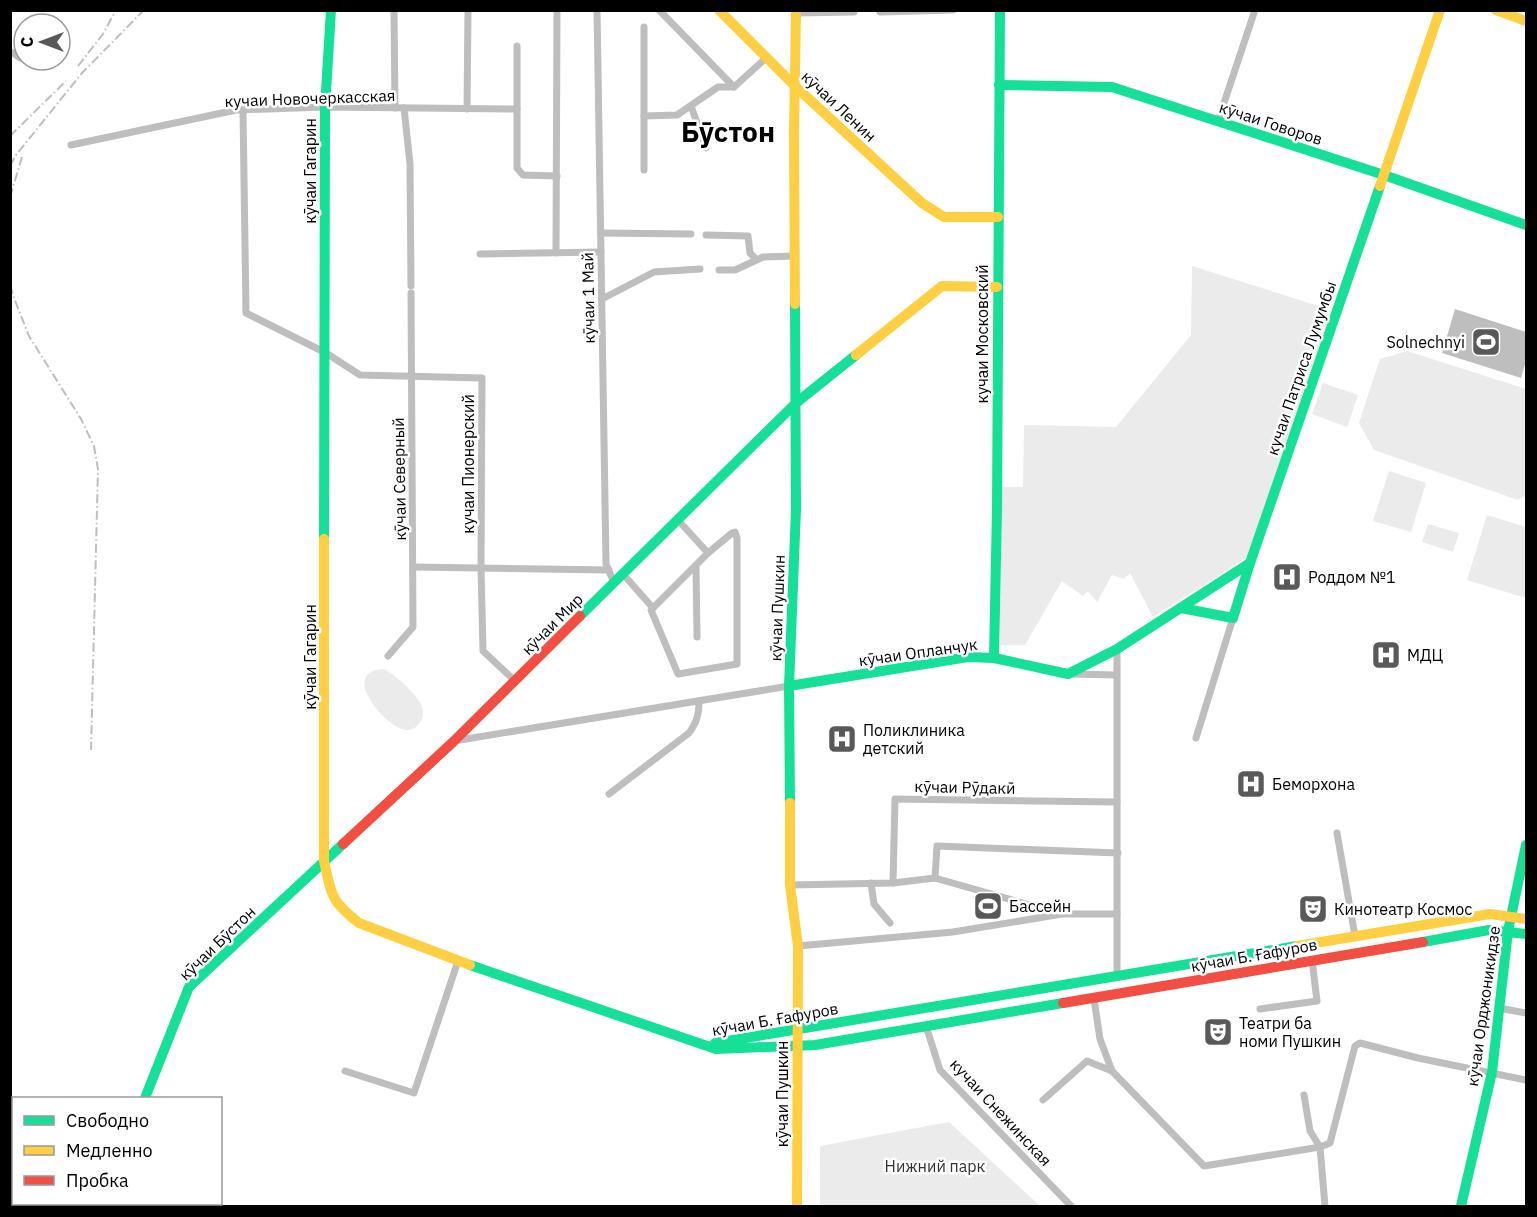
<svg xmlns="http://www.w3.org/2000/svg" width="1537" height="1217" viewBox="0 0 1537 1217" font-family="'IBM Plex Sans',sans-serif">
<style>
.green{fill:#ebebeb}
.water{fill:#bebebe}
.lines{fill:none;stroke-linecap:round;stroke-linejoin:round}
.street{stroke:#bebebe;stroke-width:7}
.fast{stroke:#16e098;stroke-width:10}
.slow{stroke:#ffcf43;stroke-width:10}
.jam{stroke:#f24e42;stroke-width:10}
.rail{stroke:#bebebe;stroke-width:2;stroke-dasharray:9 3 1.5 3;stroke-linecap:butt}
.labels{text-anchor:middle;stroke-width:5;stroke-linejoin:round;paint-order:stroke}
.street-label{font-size:16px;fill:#000;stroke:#fff}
.poi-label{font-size:16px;fill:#000;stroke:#fff;text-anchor:start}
.park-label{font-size:16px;fill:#323232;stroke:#fff}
.town-label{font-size:28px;font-weight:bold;fill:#000;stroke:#fff}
</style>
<rect width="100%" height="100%" fill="#fff"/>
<g class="green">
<path d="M1192,266L1331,310L1253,553L1153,617L1130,573L1124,579L1112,575L1097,602L1088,591L1083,596L1062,581L1025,645H1000L1001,487H1023L1024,425L1116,427L1191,335Z"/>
<path d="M1407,351L1526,389V495L1518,500L1374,450L1359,423L1380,359Z"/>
<path d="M1323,383L1358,395L1347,427L1312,414Z"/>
<path d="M1389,471L1426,483L1411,532L1373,521Z"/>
<path d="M1487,515L1526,527V598L1467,580Z"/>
<path d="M1428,524L1459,533L1453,552L1422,542Z"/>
<path d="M383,669C393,672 419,696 422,707C424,713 423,719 419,724C416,728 411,730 407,730C389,731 337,672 383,669Z"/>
<path d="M949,1122L1040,1206H820V1146Z"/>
</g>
<path class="water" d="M1455,309L1526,332V361L1521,378L1442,353Z"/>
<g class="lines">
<g class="street">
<path d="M394,10L395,108"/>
<path d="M597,10L606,564L614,583"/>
<path d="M659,10L734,87"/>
<path d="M880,12L953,10"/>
<path d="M796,13L854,12"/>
<path d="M644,27V170"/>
<path d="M517,46V168L523,175L557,176"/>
<path d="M10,51L20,58"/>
<path d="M691,106L706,148"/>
<path d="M404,108L410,164L411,286"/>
<path d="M467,109L468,10"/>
<path d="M243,110L246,313L326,353L360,375L482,378L481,568L483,651L515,681"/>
<path d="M644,116L677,115L718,87H734L766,58"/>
<path d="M1218,121L1255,10"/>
<path d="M71,145L236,110L325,107L517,109"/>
<path d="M601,233L691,234"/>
<path d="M706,235L748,236L750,253L756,259"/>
<path d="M556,253L557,10"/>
<path d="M480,254L601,252"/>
<path d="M719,270H735L763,257L795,256"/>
<path d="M602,299L654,272L700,269"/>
<path d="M678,520L708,553L732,533L735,532L737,538V664L678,674L651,610L708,553"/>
<path d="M696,566L697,637"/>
<path d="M413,567L609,570"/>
<path d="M623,574L653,608"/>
<path d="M1117,649V977"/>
<path d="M388,656L413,627L411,293"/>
<path d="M1071,674L1116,675"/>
<path d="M1196,738L1233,618"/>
<path d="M454,741L789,686"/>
<path d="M609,794L689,733C697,722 699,714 699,701"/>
<path d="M1337,833L1355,936"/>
<path d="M935,878L937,846L1118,853"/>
<path d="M871,883L874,904L890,923"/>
<path d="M893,883L895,799L1117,802"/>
<path d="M790,885L893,883L935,878L1058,913"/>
<path d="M798,946L953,932L1062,914H1117"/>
<path d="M1499,1008L1526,1013"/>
<path d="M1260,1009L1317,1001L1312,960"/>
<path d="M926,1026L940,1070L1071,1206"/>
<path d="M345,1071L414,1093L458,961"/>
<path d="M1112,1071L1204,1166L1320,1147L1330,1143L1355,1046L1360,1043L1418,1058L1526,1080"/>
<path d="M1304,1095L1310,1131L1320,1147L1325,1206"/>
<path d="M1043,1100L1087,1061L1112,1071L1100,1039L1094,999"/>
<path d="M103,1204L104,1206"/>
</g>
<g class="fast">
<path d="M999,85L1112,87L1384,175L1526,225"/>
<path d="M324,539L325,107L331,10"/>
<path d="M1181,608L1233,618L1250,563L1380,186"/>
<path d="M580,616L796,403L856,355"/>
<path d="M994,658L997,508L1000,10"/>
<path d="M789,686L968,657L994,658L1068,674L1117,649L1250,563"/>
<path d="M790,803L789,686L796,509L795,304"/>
<path d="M1423,942L1489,930L1526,934"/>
<path d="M470,965L716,1049L815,1045L1063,1003"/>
<path d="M715,1043L1297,946"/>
<path d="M145,1098L189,987L343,844"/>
<path d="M10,1204H14"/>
<path d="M1461,1206L1492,1072L1508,931L1526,845"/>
</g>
<g class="slow">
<path d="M719,10L796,87L922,203L944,217H998"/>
<path d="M1496,10L1526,21"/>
<path d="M1380,186L1440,10"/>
<path d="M795,304L794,133L796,10"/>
<path d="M856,355L942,286L997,287"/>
<path d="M324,539V861C332,896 330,900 359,923L470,965"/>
<path d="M790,803V885L798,946L797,1206"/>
<path d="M1297,946L1490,914L1526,919"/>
</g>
<g class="jam">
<path d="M343,844L453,742L580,616"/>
<path d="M1063,1003L1423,942"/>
</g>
<g class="rail">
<path d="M78,66L103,34L116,10"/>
<path d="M10,136L66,81"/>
<path d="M10,166L16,155L82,73L144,10"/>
<path d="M10,197L22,157"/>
<path d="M10,285L14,298L29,336L81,419L94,446L98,469L91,750"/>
</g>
</g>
<defs>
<g id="stadium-square" transform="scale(1.5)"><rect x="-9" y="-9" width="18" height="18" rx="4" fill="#595959" stroke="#fff"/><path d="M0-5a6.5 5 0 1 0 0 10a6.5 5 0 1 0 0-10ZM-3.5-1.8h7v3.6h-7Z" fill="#fff"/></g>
<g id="hospital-square" transform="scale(1.5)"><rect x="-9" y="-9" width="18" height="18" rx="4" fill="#595959" stroke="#fff"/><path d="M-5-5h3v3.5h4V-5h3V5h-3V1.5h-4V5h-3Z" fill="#fff"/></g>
<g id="theatre-square" transform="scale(1.5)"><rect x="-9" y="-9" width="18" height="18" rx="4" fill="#595959" stroke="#fff"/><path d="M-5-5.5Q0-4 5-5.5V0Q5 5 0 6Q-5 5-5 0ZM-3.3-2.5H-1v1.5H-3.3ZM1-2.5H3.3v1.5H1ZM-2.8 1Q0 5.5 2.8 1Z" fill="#fff"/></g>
</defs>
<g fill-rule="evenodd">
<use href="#stadium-square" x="1486" y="342"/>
<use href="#hospital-square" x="1287" y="577"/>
<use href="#hospital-square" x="1386" y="655"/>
<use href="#hospital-square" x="842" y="739"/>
<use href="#hospital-square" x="1251" y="784"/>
<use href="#stadium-square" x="988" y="906"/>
<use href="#theatre-square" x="1313" y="909"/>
<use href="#theatre-square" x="1218" y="1032"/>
</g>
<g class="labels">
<g class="street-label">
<text transform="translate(310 98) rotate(-2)" y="6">кучаи Новочеркасская</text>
<text transform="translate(839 106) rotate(43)" y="6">кӯчаи Ленин</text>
<text transform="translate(1271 123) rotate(18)" y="6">кӯчаи Говоров</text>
<text transform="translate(310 171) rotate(-90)" y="6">кӯчаи Гагарин</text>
<text transform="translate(588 298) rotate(-91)" y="6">кӯчаи 1 Май</text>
<text transform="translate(982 334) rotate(-90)" y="6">кучаи Московский</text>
<text transform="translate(1301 368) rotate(-71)" y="6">кучаи Патриса Лумумбы</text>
<text transform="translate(468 464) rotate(-90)" y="6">кучаи Пионерский</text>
<text transform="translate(399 479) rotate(-91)" y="6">кӯчаи Северный</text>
<text transform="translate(777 608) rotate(-88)" y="6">кӯчаи Пушкин</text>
<text transform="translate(552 624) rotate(-45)" y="6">кӯчаи Мир</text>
<text transform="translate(918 652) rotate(-8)" y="6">кӯчаи Опланчук</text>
<text transform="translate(310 657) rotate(-90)" y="6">кӯчаи Гагарин</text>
<text transform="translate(965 787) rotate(1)" y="6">кӯчаи Рӯдакӣ</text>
<text transform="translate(217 943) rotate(-44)" y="6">кӯчаи Бӯстон</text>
<text transform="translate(1254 955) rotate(-10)" y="6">кӯчаи Б. Ғафуров</text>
<text transform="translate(1483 1006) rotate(-82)" y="6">кӯчаи Орджоникидзе</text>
<text transform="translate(775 1019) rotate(-10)" y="6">кӯчаи Б. Ғафуров</text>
<text transform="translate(782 1094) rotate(-90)" y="6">кӯчаи Пушкин</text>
<text transform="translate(1001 1112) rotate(47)" y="6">кучаи Снежинская</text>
</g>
<g class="poi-label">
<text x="1465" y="348" text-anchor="end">Solnechnyi</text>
<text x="1308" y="583">Роддом №1</text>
<text x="1407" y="661">МДЦ</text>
<text x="863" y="736">Поликлиника<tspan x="863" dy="18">детский</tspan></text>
<text x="1272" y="790">Беморхона</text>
<text x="1009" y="912">Бассейн</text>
<text x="1334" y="915">Кинотеатр Космос</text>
<text x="1239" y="1029">Театри ба<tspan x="1239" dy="18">номи Пушкин</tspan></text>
</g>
<g class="park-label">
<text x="935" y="1172">Нижний парк</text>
</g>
<g class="town-label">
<text x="728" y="142">Бӯстон</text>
</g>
</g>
<rect width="1537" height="1217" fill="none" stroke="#000000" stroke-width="24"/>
<rect x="12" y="1097" width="210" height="108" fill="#ffffff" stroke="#999999" stroke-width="1.5"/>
<rect x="24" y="1116" width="30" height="9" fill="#16e098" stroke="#999999" stroke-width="1.5"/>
<text x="66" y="1127" font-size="18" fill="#000000">Свободно</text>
<rect x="24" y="1146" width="30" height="9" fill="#ffcf43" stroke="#999999" stroke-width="1.5"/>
<text x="66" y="1157" font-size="18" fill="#000000">Медленно</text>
<rect x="24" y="1176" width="30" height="9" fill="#f24e42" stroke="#999999" stroke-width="1.5"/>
<text x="66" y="1187" font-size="18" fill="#000000">Пробка</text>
<g transform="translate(42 42) rotate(270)"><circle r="28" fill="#ffffff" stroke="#999999" stroke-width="1.5"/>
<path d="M0-4.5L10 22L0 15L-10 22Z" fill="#595959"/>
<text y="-9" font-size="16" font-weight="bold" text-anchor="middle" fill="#000000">С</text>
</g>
</svg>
